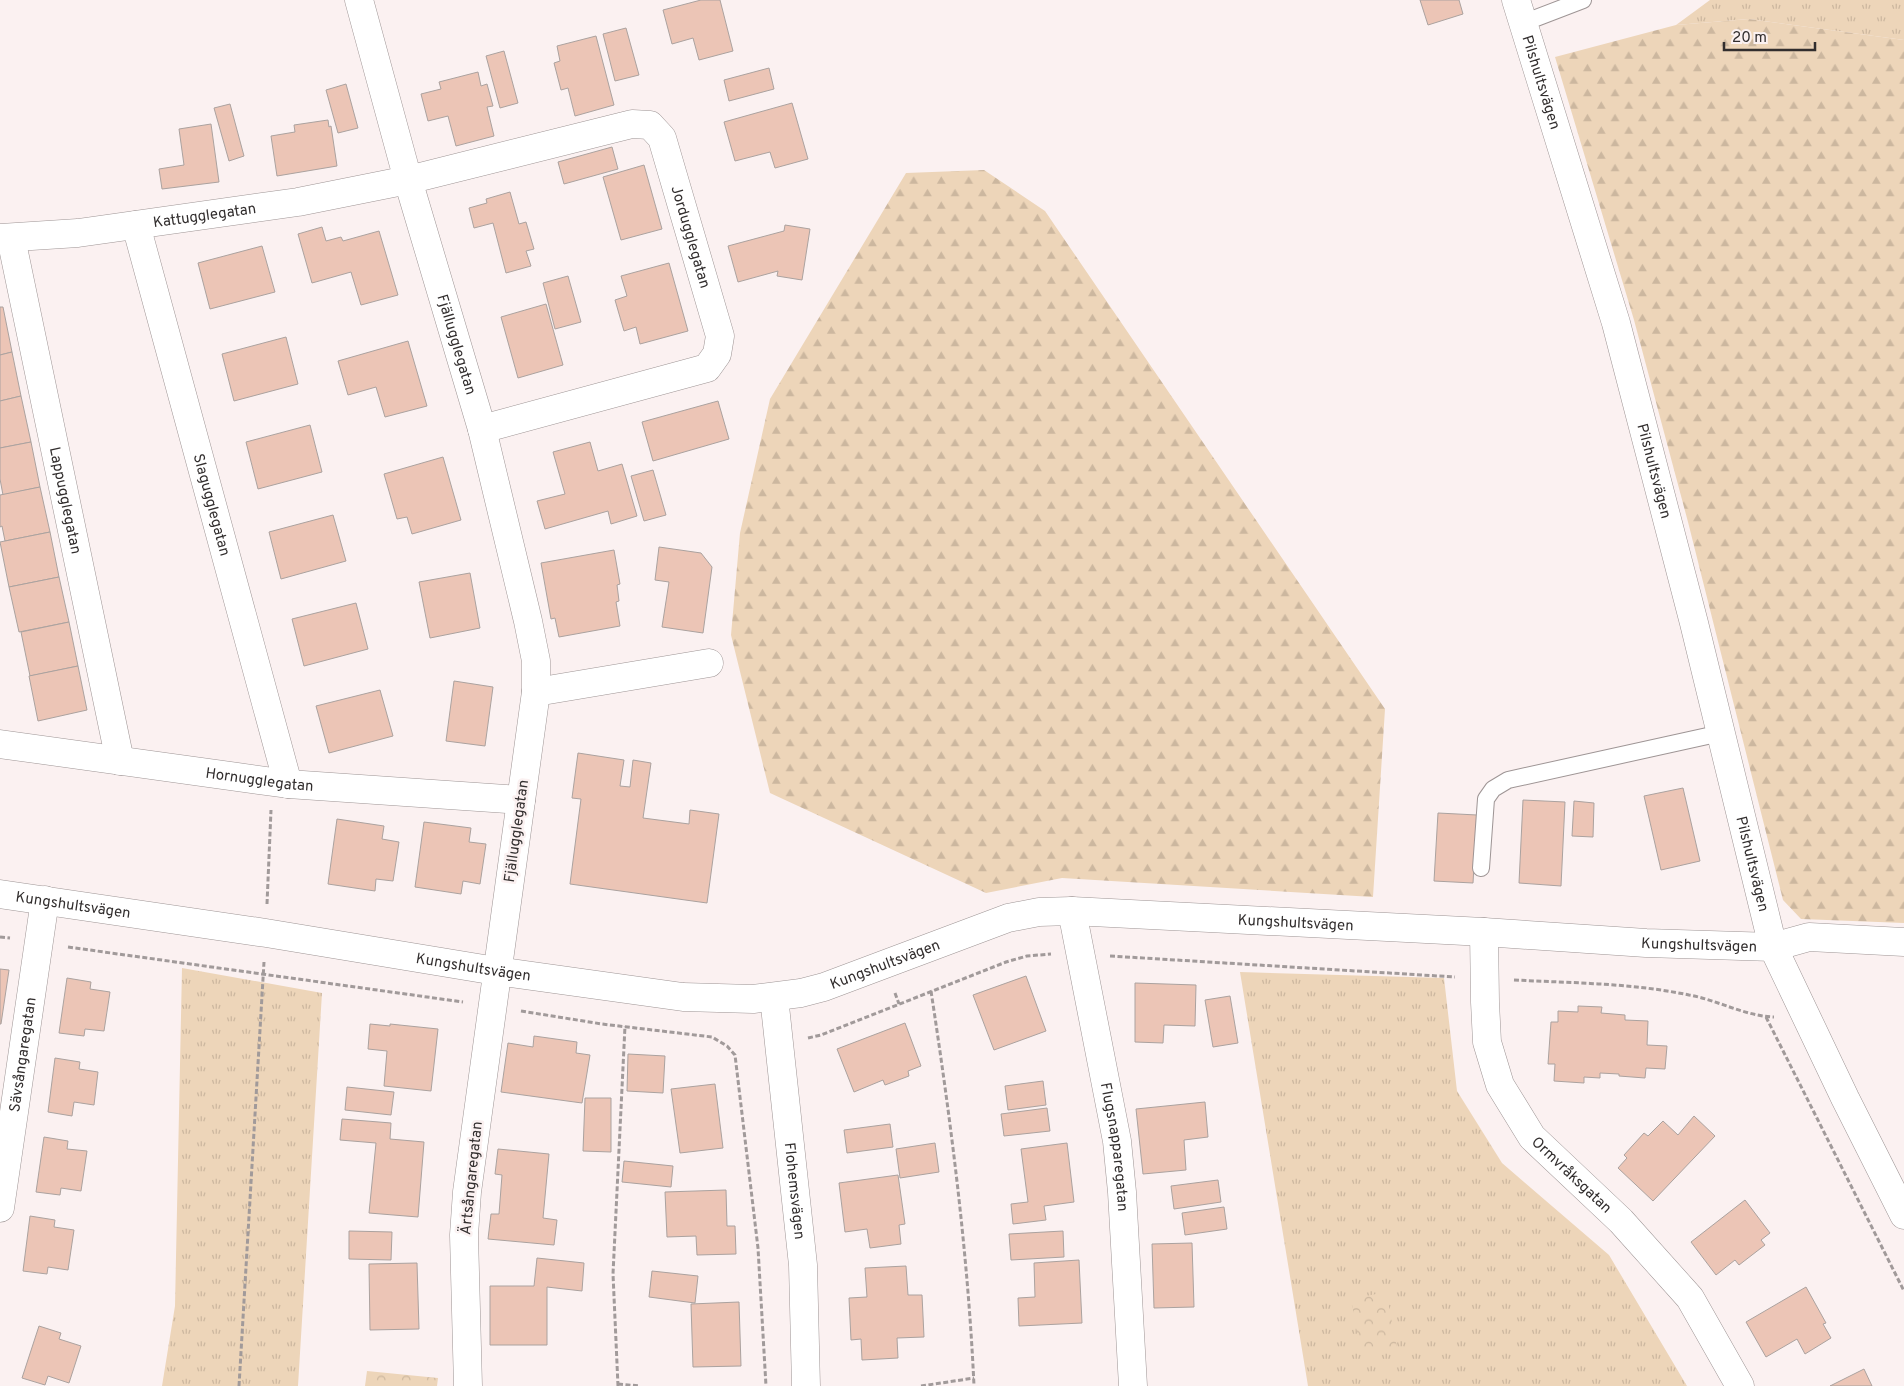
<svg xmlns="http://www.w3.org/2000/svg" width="1904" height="1386" viewBox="0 0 1904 1386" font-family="Overpass,sans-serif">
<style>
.grass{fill:url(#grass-tufts)}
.forest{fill:url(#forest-firs)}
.park{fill:url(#park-crowns)}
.building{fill:#ecc5b6;stroke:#aba29f}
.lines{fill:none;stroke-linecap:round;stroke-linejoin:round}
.service-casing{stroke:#9e9595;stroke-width:18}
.minor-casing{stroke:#9e9595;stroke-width:29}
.tertiary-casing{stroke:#9e9595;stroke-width:29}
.path{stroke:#a19a9a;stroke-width:3;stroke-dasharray:5 2.5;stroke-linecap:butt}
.service{stroke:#fff;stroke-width:16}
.minor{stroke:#fff;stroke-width:28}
.tertiary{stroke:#fff;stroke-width:28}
.labels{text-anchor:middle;stroke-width:5;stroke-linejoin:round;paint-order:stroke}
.street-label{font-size:15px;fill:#322e2e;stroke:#fbf1f1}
</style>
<defs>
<pattern id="grass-tufts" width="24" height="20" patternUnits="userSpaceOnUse" patternTransform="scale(1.25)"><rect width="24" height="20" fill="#edd5b9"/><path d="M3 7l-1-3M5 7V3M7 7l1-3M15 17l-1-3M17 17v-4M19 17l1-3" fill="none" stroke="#ccb79f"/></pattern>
<pattern id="forest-firs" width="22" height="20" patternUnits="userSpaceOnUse" patternTransform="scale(1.25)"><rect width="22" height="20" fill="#edd5b9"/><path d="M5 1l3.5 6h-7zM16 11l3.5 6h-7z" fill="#ccb79f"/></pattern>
<pattern id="park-crowns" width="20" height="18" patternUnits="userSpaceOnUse" patternTransform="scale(1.25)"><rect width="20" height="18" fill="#edd5b9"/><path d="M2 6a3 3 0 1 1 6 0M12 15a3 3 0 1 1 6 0" fill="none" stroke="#ccb79f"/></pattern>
</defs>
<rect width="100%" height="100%" fill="#fbf1f1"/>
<g class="grass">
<path d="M1710,0H1904V40L1749,19L1676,25Z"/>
<path d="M182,968L322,993L298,1386H162L175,1306Z"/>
<path d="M1240,972L1444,978L1457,1091L1502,1163L1609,1255L1687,1386H1308Z"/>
</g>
<g class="forest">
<path d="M1749,19L1904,40V923L1801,919L1783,900L1688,522L1634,320L1555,57L1676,25Z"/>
<path d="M984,170L1045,211L1385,709L1373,897L1062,878L986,893L770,793L731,635L740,533L770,399L906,173Z"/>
</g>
<g class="park">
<path d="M1386,1292L1397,1347L1361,1354L1351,1299Z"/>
<path d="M367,1371L438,1378L437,1386H365Z"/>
</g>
<g class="building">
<path d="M701,0H720L733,51L699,60L693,38L672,44L663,10Z"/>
<path d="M1420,0H1459L1463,14L1428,25Z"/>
<path d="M626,28L639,75L615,81L603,34Z"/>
<path d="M596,36L614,105L575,116L568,88L561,90L554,63L560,61L557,46Z"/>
<path d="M504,51L518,103L500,108L486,56Z"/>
<path d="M769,68L774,89L729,101L724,80Z"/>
<path d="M478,72L481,86L487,84L493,106L487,107L494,136L456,146L448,116L428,121L421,94L441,89L439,82Z"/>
<path d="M346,84L358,128L338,133L326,90Z"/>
<path d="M792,103L808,159L775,168L770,152L735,161L724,122Z"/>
<path d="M230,104L244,156L229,161L214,108Z"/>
<path d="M328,120L329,127L331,126L337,166L277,176L271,136L295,132L294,125Z"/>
<path d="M211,124L219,182L162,189L159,169L184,165L179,129Z"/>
<path d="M612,147L618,169L564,184L558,162Z"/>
<path d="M644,165L662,229L621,240L603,177Z"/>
<path d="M510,192L519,224L526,222L534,249L526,251L531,266L506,273L493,223L474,228L469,208L487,203L486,199Z"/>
<path d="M785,225L810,229L802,280L777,276L778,271L738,282L728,246L784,231Z"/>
<path d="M322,227L326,241L341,237L343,241L379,231L398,295L361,305L351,272L312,283L298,234Z"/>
<path d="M262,246L275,292L210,309L198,263Z"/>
<path d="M669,263L688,331L640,344L636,327L624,331L615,300L627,296L621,276Z"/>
<path d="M568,276L581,322L555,329L543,283Z"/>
<path d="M546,304L563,365L518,378L501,317Z"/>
<path d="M0,307H3L12,352L0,355Z"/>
<path d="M286,337L298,384L234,401L222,354Z"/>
<path d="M408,341L427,406L385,417L376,387L348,395L338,361Z"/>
<path d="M12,352L21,396L0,401V355Z"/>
<path d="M21,396L31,442L0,448V401Z"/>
<path d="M718,401L729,439L653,461L642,422Z"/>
<path d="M310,425L322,472L258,489L246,442Z"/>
<path d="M31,442L40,487L3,495L0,479V448Z"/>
<path d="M590,442L598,471L622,464L637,516L611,524L608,511L545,529L537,501L565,494L553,452Z"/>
<path d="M443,457L461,520L412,534L407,517L397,519L384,474Z"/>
<path d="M653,470L666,515L644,521L631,476Z"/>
<path d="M40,487L50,532L5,541L2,526L0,527V495Z"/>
<path d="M333,515L346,561L281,579L269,532Z"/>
<path d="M50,532L59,577L9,587L0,542Z"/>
<path d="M659,547L701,553L712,567L703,633L662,627L669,582L655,580Z"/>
<path d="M614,550L620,584L617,585L619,601L616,602L620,626L559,637L555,618L551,619L541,563Z"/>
<path d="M470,573L480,628L430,638L419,582Z"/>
<path d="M59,577L69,622L19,632L9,587Z"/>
<path d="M356,603L368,649L304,666L292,619Z"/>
<path d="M69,622L78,666L30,676L21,632Z"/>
<path d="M78,666L87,710L38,721L29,676Z"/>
<path d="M454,681L493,687L485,746L446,741Z"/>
<path d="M380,690L393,736L329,753L316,706Z"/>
<path d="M578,753L624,760L620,786L630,787L633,760L651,763L643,818L689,824L690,810L719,814L707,903L570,884L581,799L572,798Z"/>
<path d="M1683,788L1700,861L1661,870L1644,796Z"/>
<path d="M1523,800L1565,802L1561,886L1519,883Z"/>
<path d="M1574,801L1594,803L1593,837L1572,836Z"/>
<path d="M1438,813L1477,815L1473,883L1434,881Z"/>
<path d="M337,819L384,826L382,839L399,842L393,881L376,879L375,891L328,884Z"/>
<path d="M424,822L471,828L469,842L486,844L480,884L463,881L461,894L415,887Z"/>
<path d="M0,969L9,970L1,1024H0Z"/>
<path d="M1026,976L1046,1031L994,1050L973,995Z"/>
<path d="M67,978L91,982L90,989L110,992L104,1031L85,1029L84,1036L59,1033Z"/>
<path d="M1135,983L1196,985L1195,1026L1164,1025L1163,1043L1135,1042Z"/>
<path d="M1230,996L1238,1043L1213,1047L1205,1000Z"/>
<path d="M1578,1006L1602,1007L1601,1013L1625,1015V1020L1648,1021L1647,1045L1667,1046L1665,1069L1646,1068L1645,1078L1619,1076V1074L1600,1073V1078L1584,1077V1083L1554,1081L1555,1064H1548L1551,1022H1558V1011L1578,1012Z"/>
<path d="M905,1023L921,1066L908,1071L909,1076L885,1085L883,1080L854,1092L837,1049Z"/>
<path d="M370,1024L390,1026V1024L438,1029L431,1091L384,1086L387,1051L368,1049Z"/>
<path d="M534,1036L577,1042L576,1053L590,1055L582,1103L501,1092L508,1043L533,1047Z"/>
<path d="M628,1054L665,1056L663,1093L627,1091Z"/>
<path d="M55,1058L80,1062L79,1069L98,1072L94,1105L74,1102L72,1116L48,1112Z"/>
<path d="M1043,1081L1046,1105L1008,1110L1005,1086Z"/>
<path d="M715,1084L723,1148L680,1153L671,1089Z"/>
<path d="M347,1087L394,1092L391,1115L345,1110Z"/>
<path d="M585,1098H611V1152L583,1151Z"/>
<path d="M1205,1102L1208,1137L1184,1140L1186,1170L1143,1174L1136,1109Z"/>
<path d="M1047,1108L1050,1131L1004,1136L1001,1114Z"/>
<path d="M1694,1116L1715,1136L1653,1201L1618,1168L1627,1158L1624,1155L1644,1133L1648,1136L1663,1121L1678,1135Z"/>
<path d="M342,1119L391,1123L390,1139L424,1142L418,1217L369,1213L376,1143L340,1140Z"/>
<path d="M890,1124L893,1147L847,1153L844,1130Z"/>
<path d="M44,1137L68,1141L67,1149L87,1151L81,1191L61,1188L60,1195L36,1192Z"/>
<path d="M935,1143L939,1172L900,1178L896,1149Z"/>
<path d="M1067,1143L1074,1202L1044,1206L1046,1220L1013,1224L1011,1204L1028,1202L1021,1149Z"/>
<path d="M498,1149L549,1154L543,1218L557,1220L554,1245L488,1239L491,1214H499L502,1175L495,1174Z"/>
<path d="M624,1161L673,1166L671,1187L622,1182Z"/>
<path d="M898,1175L905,1224L899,1225L901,1244L870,1248L867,1229L845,1232L839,1183Z"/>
<path d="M1218,1180L1221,1202L1174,1209L1171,1186Z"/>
<path d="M726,1190L727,1226H735L736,1254L697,1255L696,1236L667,1237L665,1192Z"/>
<path d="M1745,1200L1770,1233L1761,1240L1765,1245L1739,1265L1735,1260L1716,1275L1691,1242Z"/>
<path d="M1224,1207L1227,1229L1185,1235L1182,1213Z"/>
<path d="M30,1216L55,1220L54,1227L74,1230L68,1270L48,1267L47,1274L23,1271Z"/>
<path d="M349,1231L392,1232L391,1260L349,1259Z"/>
<path d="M1063,1231L1064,1257L1011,1260L1009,1234Z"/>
<path d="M1192,1243L1194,1307L1154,1308L1152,1244Z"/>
<path d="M537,1258L584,1263L582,1291L547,1287V1345H490V1286H534Z"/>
<path d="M1079,1260L1082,1323L1019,1326L1018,1298L1035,1297L1034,1263Z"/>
<path d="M417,1263L419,1329L370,1330L369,1264Z"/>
<path d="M906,1266L908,1295H922L924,1337L897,1338L898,1358L862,1360L861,1339L851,1340L849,1298L867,1297L865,1268Z"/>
<path d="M652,1271L698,1276L695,1303L649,1297Z"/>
<path d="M1806,1287L1826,1323L1823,1324L1831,1338L1805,1354L1797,1339L1766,1357L1746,1322Z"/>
<path d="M739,1302L741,1366L693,1367L691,1304Z"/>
<path d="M39,1326L61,1333L59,1339L81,1346L69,1383L48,1376L45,1385L22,1378Z"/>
<path d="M1864,1369L1872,1386H1830Z"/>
</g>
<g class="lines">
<g class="service-casing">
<g id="service">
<path d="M1523,23L1583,0"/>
<path d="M1481,868L1486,799L1493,789L1508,780L1721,733"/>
</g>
</g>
<g class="minor-casing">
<g id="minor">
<path id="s1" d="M359,0L408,180L482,429L528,621L536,661V692L467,1192L464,1235L468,1386"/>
<path id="s2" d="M1516,0L1616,323L1694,623L1773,947L1809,937L1904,942"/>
<path id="s3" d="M136,225L288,784"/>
<path id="s4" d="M0,238L78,233L298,202L408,180L632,124L650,125L662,138L720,336L717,354L707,368L482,429"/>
<path id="s5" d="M11,238L120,761"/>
<path d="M536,692L709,663"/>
<path id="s6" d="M0,744L288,784L521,800"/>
<path id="s7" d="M1072,911L1117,1141L1122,1192L1133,1386"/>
<path id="s8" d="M1484,932L1485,1002L1487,1042L1500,1085L1532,1137L1621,1221L1690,1298L1740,1386"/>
<path id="s9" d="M774,997L803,1265L806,1386"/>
<path id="s10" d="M0,1208L45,900"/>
</g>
</g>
<g class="tertiary-casing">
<g id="tertiary">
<path id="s11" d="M0,894L266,933L496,971L683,997L753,999L801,993L824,987L1008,918L1039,912L1072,911L1484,932L1646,943L1773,947L1845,1098L1904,1215"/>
</g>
</g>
<g class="path">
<path d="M267,904L271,810"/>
<path d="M0,937L10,938"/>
<path d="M68,947L463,1002"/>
<path d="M1110,956L1455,977"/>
<path d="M1514,980C1572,983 1632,983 1689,995C1718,1000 1744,1016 1774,1017"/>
<path d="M931,991C951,1122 968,1254 974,1386"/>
<path d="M895,993L899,1004"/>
<path d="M521,1011L602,1024L712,1037L727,1046L735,1055L758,1248L766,1386"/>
<path d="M1766,1017L1904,1291"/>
<path d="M808,1038L821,1035L1006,962L1027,956L1051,954"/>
<path d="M618,1384L640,1386"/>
<path d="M239,1386L264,962"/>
<path d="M618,1386L613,1274L625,1026"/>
<path d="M921,1386L974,1378"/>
</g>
<use href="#service" class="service"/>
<use href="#minor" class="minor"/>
<use href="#tertiary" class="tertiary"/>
</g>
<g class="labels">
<g class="street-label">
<text dy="5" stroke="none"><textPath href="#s2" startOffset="86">Pilshultsvägen</textPath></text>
<text dy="5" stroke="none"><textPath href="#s4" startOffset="206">Kattugglegatan</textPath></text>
<text dy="5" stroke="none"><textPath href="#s4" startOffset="782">Jordugglegatan</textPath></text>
<text dy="5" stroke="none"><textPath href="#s1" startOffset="358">Fjällugglegatan</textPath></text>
<text dy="5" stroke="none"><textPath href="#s2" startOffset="491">Pilshultsvägen</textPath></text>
<text dy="5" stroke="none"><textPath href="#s5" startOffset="268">Lappugglegatan</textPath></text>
<text dy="5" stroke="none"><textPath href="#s3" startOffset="290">Slagugglegatan</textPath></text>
<text dy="5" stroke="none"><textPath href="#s6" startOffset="262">Hornugglegatan</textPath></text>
<text transform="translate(516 831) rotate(-82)" y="5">Fjällugglegatan</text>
<text dy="5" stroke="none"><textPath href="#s2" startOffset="896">Pilshultsvägen</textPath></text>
<text dy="5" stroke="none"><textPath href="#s11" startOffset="74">Kungshultsvägen</textPath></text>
<text dy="5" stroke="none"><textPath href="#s11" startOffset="1318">Kungshultsvägen</textPath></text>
<text dy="5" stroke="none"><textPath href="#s11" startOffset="1722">Kungshultsvägen</textPath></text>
<text dy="5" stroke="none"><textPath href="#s11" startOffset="898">Kungshultsvägen</textPath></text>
<text dy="5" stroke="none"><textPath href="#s11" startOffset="479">Kungshultsvägen</textPath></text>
<text dy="5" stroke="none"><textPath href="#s10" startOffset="155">Sävsångaregatan</textPath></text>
<text dy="5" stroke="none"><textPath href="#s7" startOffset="240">Flugsnapparegatan</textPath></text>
<text dy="5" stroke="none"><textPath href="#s8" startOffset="271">Ormvråksgatan</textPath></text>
<text transform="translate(471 1178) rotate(-84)" y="5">Ärtsångaregatan</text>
<text dy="5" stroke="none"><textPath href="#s9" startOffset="195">Flohemsvägen</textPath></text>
</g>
</g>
<path d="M1724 42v8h91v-8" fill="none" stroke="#322e2e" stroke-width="2.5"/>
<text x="1732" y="42" font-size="15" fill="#322e2e" stroke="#fbf1f1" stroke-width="4" paint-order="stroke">20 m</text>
</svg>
